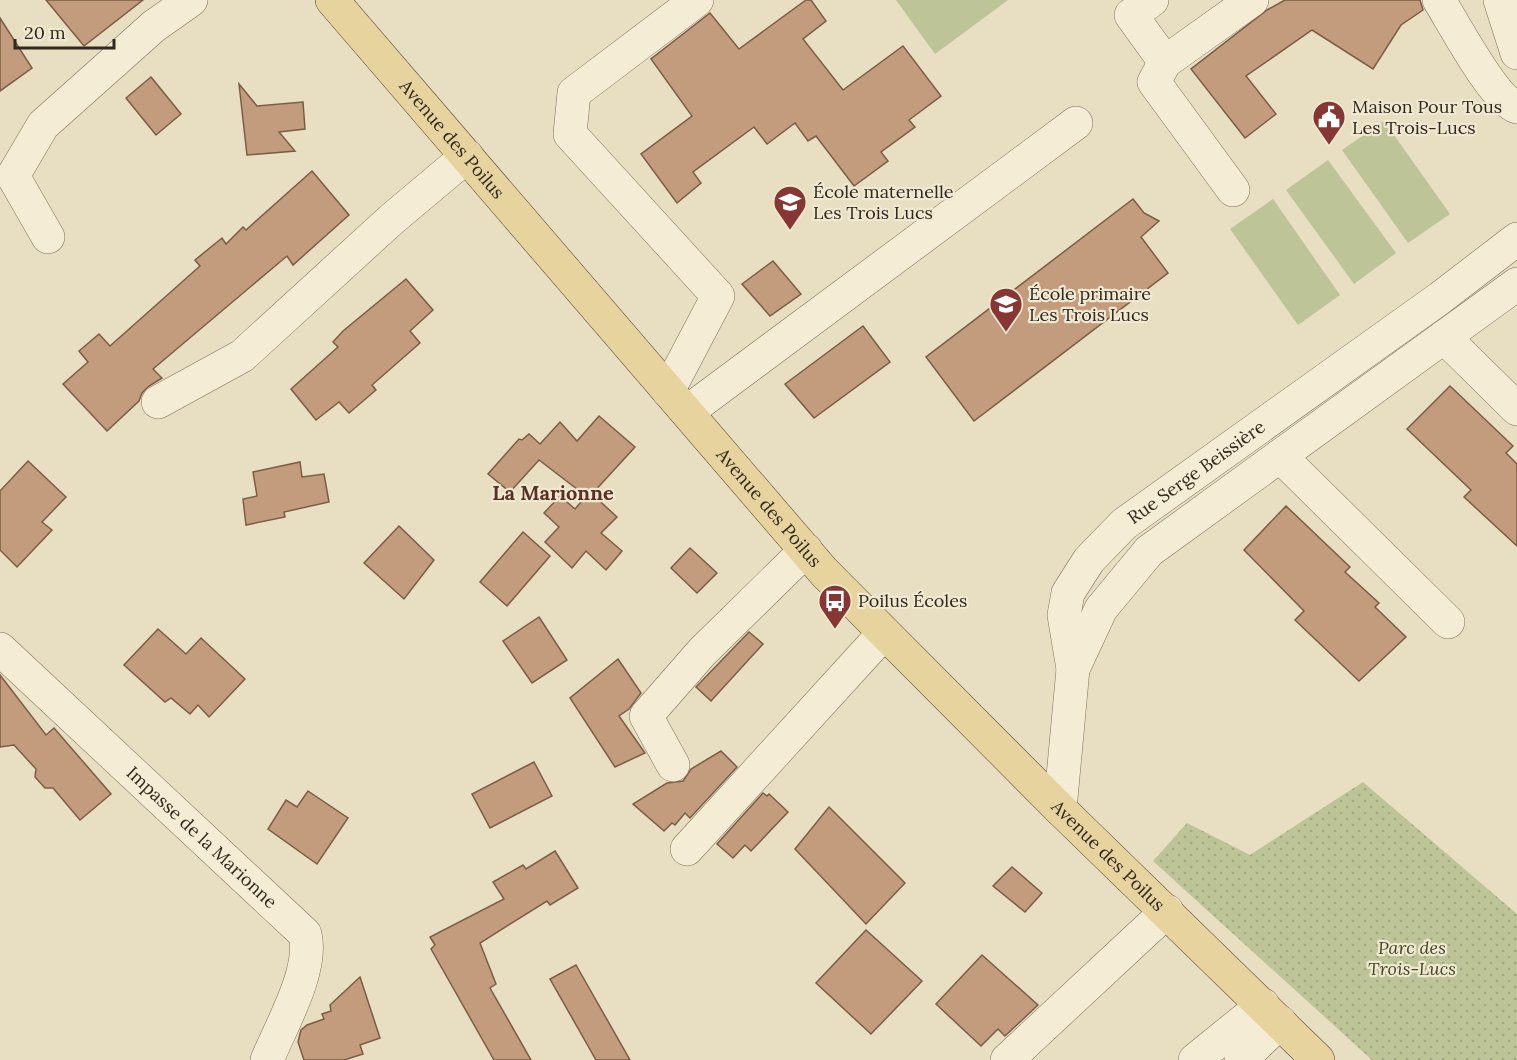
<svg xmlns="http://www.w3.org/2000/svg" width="1517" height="1060" viewBox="0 0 1517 1060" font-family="Lora,serif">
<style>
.park{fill:url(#park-dots)}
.garden{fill:#bdc498}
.building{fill:#c29c7d;stroke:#7c5d44;stroke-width:1.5}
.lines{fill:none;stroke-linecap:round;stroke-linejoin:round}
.minor-casing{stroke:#80705c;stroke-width:34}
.major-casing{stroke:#4e3f2f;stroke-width:34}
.minor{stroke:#f4ecd4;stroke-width:33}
.major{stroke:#e7d39e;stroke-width:33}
.labels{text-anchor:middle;stroke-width:4.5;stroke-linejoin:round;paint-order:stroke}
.poi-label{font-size:18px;fill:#31281e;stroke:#f0e8d1;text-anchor:start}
.street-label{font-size:18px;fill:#31281e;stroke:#f0e8d1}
.park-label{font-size:18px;font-style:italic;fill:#414b27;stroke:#f0e8d1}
.neighbourhood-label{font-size:20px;font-weight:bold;fill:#593023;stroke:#f0e8d1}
</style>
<defs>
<pattern id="park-dots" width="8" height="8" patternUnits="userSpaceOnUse" patternTransform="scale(1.5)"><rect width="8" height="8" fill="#bdc498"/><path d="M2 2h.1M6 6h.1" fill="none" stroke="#a3a883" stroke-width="1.8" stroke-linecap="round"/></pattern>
</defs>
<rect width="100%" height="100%" fill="#e8dec2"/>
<path class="park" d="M1363,782L1517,914V1060H1372L1153,861L1187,823L1250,855Z"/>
<g class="garden">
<path d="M896,0H1008L935,54Z"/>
<path d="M1384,121L1450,214L1408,243L1342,150Z"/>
<path d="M1328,160L1396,253L1354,284L1286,190Z"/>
<path d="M1273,199L1340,295L1298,325L1230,229Z"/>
</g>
<g class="building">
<path d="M46,0H143L84,46Z"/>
<path d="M806,0H811L826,21L803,39L843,90L903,46L941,96L909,120L915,127L881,152L888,161L854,186L816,136L808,141L795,123L767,144L754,127L693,172L701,183L677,203L641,154L692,116L651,59L710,13L739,49Z"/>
<path d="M1285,0H1420L1423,10L1401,25L1373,69L1312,30L1246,76L1276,114L1245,138L1191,69L1267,10Z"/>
<path d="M0,18L32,68L0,91Z"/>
<path d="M151,77L181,114L156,135L126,98Z"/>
<path d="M239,84L257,106L303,102L305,129L279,132L295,151L247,155Z"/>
<path d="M312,171L349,215L293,265L287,256L153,369L162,378L149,386L142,393L139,401L107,431L63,384L88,362L79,351L99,334L110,346L200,266L195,260L222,238L226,244L243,227L246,230Z"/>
<path d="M1133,199L1144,213L1159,221L1141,237L1168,273L974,421L926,357Z"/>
<path d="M773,261L801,294L770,316L742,284Z"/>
<path d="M406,279L433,310L410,331L420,343L372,385L376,390L349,413L339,402L316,420L291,389L338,347L333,342L343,331Z"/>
<path d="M863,326L890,362L814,418L785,384Z"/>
<path d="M1450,386L1513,446L1506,453L1517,464V546L1464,497L1471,490L1407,429Z"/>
<path d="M599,416L635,447L592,494L617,517L601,533L622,551L606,570L586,551L572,568L545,542L559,527L544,513L560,496L575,509L586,496L539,460L510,492L488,474L519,439L522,440L529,434L540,444L560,422L577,441Z"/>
<path d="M28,461L66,497L42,522L52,530L17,567L0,550V491Z"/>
<path d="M300,462L302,477L324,474L329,502L284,512L285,517L246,525L243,499L257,496L253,472Z"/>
<path d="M1286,506L1350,567L1345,572L1379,603L1375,607L1406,637L1359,681L1295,620L1304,611L1244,550Z"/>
<path d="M399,526L434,560L404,599L364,563Z"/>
<path d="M523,532L550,556L507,606L480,582Z"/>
<path d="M690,548L717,573L697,593L671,568Z"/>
<path d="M539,617L567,660L532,683L503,641Z"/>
<path d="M158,629L186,654L201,638L245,679L209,717L198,705L190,714L171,698L165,702L124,665Z"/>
<path d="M749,632L763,644L711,701L696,687Z"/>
<path d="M618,659L641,693L629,709L619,716L645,753L615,767L570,698Z"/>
<path d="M0,675L46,735L54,728L111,794L80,820L53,788H45L35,777L36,769L14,745L0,747Z"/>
<path d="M721,751L737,767L690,818L685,813L675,825L672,823L664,831L633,804L667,783L683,781L691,769Z"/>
<path d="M534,762L552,796L490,828L472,794Z"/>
<path d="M308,791L348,818L317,864L268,829L286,800L297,807Z"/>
<path d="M763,793L767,796L769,794L788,812L751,851L745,845L733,858L717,844Z"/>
<path d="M829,807L905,883L866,924L795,849Z"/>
<path d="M555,851L578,888L550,905L547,901L480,943L496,984L490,988L531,1060H494L431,949L435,945L430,937L504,899L493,882L523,865L526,869Z"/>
<path d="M1012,867L1042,893L1025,912L993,886Z"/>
<path d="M866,930L922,981L871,1034L816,983Z"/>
<path d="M982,955L1038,1005L1005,1036L998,1029L981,1046L936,1004Z"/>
<path d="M576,965L630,1060H596L550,979Z"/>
<path d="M360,977L380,1038L360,1045L363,1054L344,1060H304L298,1042L301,1030L307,1025L324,1019L322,1014L331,1011L330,1005Z"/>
</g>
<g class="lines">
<g class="minor-casing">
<g id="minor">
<path d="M1152,0L1131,15L1165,62"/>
<path d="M1439,0C1453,22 1494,101 1517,107"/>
<path d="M1500,0L1517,53"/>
<path d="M1233,190L1154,82L1165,62L1252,0"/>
<path d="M48,237L13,176L43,125L154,26L191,0"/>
<path d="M1444,337L1517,409"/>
<path d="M668,391L718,296L570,134L574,93L697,0"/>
<path d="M158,402L242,356L392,219L467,156"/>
<path d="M687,412L1076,123"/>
<path d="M1280,456L1448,622"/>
<path id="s1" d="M0,649L305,934C314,970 281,1026 267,1060"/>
<path d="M1073,669L1101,609L1149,551L1517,284"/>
<path d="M673,765L646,716L702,652L806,550"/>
<path id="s2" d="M1060,809L1073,669L1064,615L1068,593L1089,560L1124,524L1440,298L1517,239"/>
<path d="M687,849L884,633"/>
<path d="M1007,1060L1167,911"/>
<path d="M1195,1060L1263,1005"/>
<path d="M1241,1060L1280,1022"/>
</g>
</g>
<g class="major-casing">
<g id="major">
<path id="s3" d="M332,0L824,572L1060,809L1318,1060"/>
</g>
</g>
<use href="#minor" class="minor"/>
<use href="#major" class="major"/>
</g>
<defs>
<g id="civic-pin" transform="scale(1.725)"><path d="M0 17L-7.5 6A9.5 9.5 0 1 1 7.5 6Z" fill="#873633" stroke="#f0e8d1"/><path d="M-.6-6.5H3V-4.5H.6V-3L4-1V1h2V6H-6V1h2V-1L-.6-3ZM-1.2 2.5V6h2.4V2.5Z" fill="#fff"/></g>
<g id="school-pin" transform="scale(1.725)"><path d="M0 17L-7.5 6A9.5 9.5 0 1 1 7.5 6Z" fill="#873633" stroke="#f0e8d1"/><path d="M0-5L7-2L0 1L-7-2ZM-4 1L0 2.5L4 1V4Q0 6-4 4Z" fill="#fff"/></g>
<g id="bus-pin" transform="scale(1.725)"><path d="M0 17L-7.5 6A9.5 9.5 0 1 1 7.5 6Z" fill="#873633" stroke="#f0e8d1"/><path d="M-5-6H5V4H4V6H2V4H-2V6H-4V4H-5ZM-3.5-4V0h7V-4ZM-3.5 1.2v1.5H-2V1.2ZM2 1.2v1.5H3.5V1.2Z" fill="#fff"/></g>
</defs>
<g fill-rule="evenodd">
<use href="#civic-pin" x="1329" y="117"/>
<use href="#school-pin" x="790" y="202"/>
<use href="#school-pin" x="1006" y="304"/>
<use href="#bus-pin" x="835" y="601"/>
</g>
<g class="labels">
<g class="poi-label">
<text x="1352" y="113">Maison Pour Tous<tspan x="1352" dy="21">Les Trois-Lucs</tspan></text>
<text x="813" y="198">École maternelle<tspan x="813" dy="21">Les Trois Lucs</tspan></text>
<text x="1029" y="300">École primaire<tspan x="1029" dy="21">Les Trois Lucs</tspan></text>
<text x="858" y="607">Poilus Écoles</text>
</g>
<g class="street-label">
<text dy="6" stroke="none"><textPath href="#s3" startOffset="184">Avenue des Poilus</textPath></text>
<text dy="6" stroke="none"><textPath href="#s2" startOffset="396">Rue Serge Beissière</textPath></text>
<text dy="6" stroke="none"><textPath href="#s3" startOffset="670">Avenue des Poilus</textPath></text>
<text dy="6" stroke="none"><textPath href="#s1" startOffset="276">Impasse de la Marionne</textPath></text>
<text dy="6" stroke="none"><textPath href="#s3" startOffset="1156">Avenue des Poilus</textPath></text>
</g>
<g class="park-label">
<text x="1412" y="954">Parc des<tspan x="1412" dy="21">Trois-Lucs</tspan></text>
</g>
<g class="neighbourhood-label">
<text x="553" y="500">La Marionne</text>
</g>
</g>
<path d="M15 39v9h99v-9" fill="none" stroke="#31281e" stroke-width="3"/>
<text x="24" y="39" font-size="18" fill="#31281e" stroke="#f0e8d1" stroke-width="4.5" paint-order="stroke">20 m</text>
</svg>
